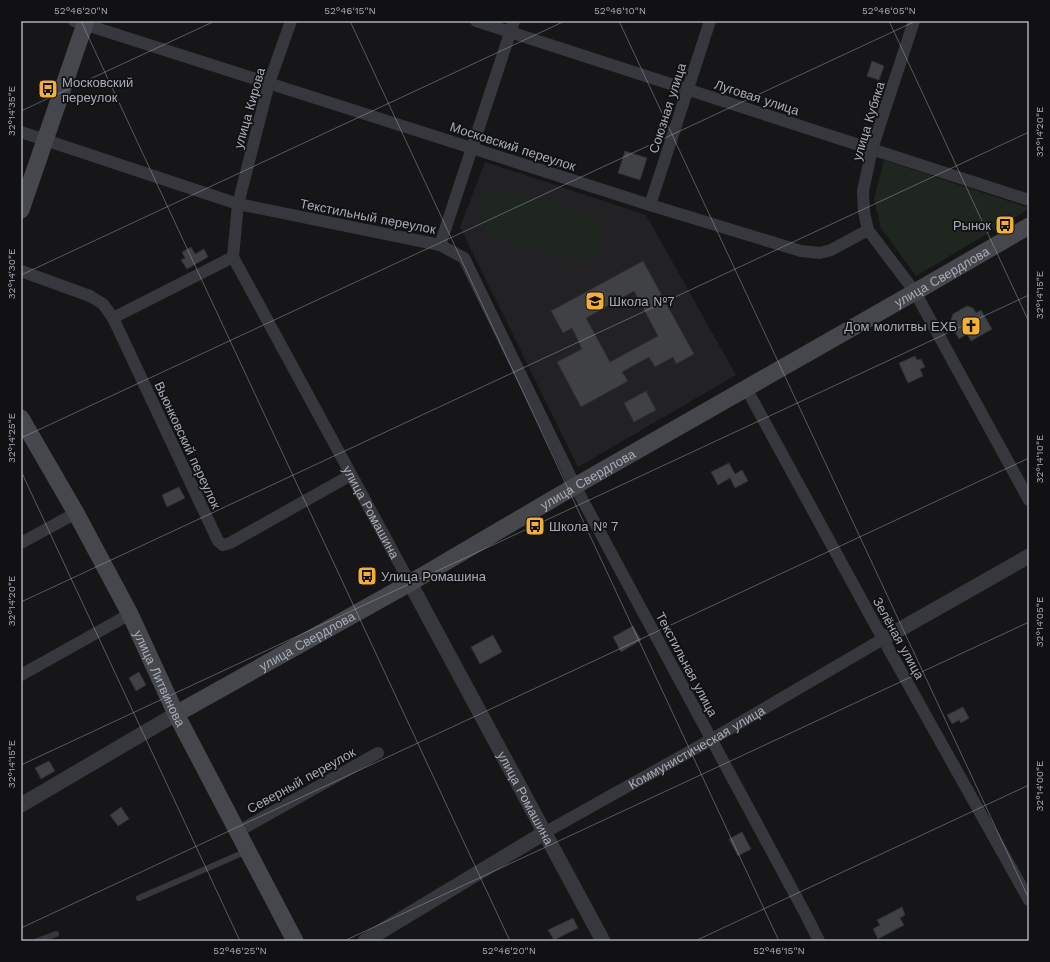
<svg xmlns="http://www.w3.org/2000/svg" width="1050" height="962" viewBox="0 0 1050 962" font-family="'Work Sans',sans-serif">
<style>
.built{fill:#222225}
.green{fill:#1e261f}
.building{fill:#404145;stroke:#303034;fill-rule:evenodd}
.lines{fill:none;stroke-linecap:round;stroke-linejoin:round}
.service{stroke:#37383d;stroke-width:6}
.minor{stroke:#37383d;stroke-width:12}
.tertiary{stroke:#37383d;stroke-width:15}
.secondary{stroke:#45474d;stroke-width:17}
.ticks{fill:none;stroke:#a8adb8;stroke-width:1;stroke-opacity:0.45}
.labels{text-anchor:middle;stroke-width:3.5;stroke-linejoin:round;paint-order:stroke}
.poi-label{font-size:13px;fill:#a8adb8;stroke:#111113;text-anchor:start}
.street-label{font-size:13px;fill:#a8adb8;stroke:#111113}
.neatline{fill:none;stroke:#a8adb8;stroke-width:1.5}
.ticks-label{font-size:10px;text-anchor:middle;fill:#a8adb8}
</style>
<rect width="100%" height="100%" fill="#161618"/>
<path class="built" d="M485,162L646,215L736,375L578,467L460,227Z"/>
<g class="green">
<path d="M884,160L1029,208V209L916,276L881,228L874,199Z"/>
<path d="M498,190L505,191L594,215L598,218L600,222L602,228L603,240L600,249L588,258L576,260L493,236C483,227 472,208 484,196C487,193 494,191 498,190Z"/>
</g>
<g class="building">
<path d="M872,61L884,66L879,80L867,76Z"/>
<path d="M625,151L647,158L640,180L618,173Z"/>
<path d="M191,247L195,254L204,249L208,257L187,269L181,260L185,258L182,252Z"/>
<path d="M643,261L694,354L676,364L673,357L655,367L649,357L622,372L628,381L581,407L557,362L582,349L572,328L563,333L551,311ZM634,291L658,336L610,362L586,318Z"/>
<path d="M967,306L973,308L976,313L981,310L992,329L971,341L967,334L959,339L950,323L953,314Z"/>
<path d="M915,356L917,360L921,359L925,367L920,369L923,376L908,383L899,363Z"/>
<path d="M646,391L656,410L634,422L624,403Z"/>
<path d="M729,463L735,474L742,470L748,481L735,488L730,478L718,485L711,472Z"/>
<path d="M179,487L185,498L167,507L162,495Z"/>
<path d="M633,626L641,640L621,652L613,637Z"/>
<path d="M493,635L502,652L480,664L471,647Z"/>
<path d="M139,672L146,685L136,691L129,678Z"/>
<path d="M963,707L969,718L961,723L959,720L952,724L947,715Z"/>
<path d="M49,761L55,771L41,779L35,768Z"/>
<path d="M121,807L129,819L118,826L110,815Z"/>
<path d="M742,832L751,849L738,856L729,839Z"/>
<path d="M902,907L905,915L900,918L904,925L878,939L873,929L880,925L877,920Z"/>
<path d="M573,918L578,928L554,940L548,930Z"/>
</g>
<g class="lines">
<g class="service">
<path d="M139,898L247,851"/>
<path d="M37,941L56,934"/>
</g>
<g class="minor">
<path d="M74,21L650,205L801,251L820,253L831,250L868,230L915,292L1029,500"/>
<path id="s1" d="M291,21L269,83L238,204L233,257L410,583"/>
<path d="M476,21L1029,200"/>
<path d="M21,132L238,204L440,245L464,258L575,486L806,915L819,941"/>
<path d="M650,205L710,21"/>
<path d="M868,230L864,212L863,191L872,149L914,21"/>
<path d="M440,245L514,21"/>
<path d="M21,271L90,296L103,304L113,318L218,541L223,545L230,543L351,475"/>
<path d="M113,318L233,257"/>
<path d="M746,388L883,639L1029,900"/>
<path d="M21,543L76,513"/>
<path d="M21,675L130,614"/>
<path d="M237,832L378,753"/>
<path id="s2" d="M544,833L712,739L883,639"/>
</g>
<g class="tertiary">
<path id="s3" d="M410,583L603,941"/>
<path d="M883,639L1029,556"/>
<path d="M21,805L176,714"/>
<path d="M365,941L544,833"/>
</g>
<g class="secondary">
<path d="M21,210L86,21"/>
<path id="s4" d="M21,418L76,513L130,614L176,714L295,941"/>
<path id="s5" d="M176,714L410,583L575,486L915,292L1029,226"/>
</g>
</g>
<path class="ticks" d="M81,21L510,941M350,21L779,941M619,21L1029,899M889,21L1029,322M21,111L215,21M21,275L565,21M21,438L916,21M21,471L240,941M21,602L1029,132M21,765L1029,295M21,928L1029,458M344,941L1029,622M695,941L1029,785"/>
<defs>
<g id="bus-square" transform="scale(1)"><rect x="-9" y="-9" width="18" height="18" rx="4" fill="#f2b134" stroke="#111113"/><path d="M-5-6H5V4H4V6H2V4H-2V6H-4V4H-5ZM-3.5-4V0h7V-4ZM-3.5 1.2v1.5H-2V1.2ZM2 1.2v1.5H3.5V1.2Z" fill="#111"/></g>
<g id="school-square" transform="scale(1)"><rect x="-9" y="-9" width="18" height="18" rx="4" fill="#f2b134" stroke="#111113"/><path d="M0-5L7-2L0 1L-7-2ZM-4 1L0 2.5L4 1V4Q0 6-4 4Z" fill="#111"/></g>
<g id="church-square" transform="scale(1)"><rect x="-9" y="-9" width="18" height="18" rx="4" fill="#f2b134" stroke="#111113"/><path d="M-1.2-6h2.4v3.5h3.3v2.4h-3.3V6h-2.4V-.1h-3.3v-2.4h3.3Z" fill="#111"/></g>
</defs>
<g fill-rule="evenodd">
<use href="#bus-square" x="48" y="89"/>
<use href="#bus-square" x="1005" y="225"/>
<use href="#school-square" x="595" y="301"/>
<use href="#church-square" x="971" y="326"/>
<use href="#bus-square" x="535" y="526"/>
<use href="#bus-square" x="367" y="576"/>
</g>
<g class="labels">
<g class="poi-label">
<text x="62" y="87">Московский<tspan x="62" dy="15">переулок</tspan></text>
<text x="991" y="230" text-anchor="end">Рынок</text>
<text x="609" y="306">Школа №7</text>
<text x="957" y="331" text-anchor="end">Дом молитвы ЕХБ</text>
<text x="549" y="531">Школа № 7</text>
<text x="381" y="581">Улица Ромашина</text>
</g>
<g class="street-label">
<text transform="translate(757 97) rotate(18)" y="5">Луговая улица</text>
<text transform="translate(249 108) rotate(-74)" y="5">улица Кирова</text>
<text transform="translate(667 108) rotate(-72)" y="5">Союзная улица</text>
<text transform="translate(868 121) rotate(-73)" y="5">улица Кубяка</text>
<text transform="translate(513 146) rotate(18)" y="5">Московский переулок</text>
<text transform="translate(368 216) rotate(11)" y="5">Текстильный переулок</text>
<text dy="5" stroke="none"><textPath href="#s5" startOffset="882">улица Свердлова</textPath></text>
<text transform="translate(188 445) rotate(65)" y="5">Вьюнковский переулок</text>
<text dy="5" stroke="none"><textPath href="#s5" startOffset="474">улица Свердлова</textPath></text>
<text dy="5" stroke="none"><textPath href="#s1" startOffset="534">улица Ромашина</textPath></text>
<text transform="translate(899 638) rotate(61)" y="5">Зелёная улица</text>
<text dy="5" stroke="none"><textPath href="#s5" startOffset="150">улица Свердлова</textPath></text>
<text transform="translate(687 664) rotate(62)" y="5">Текстильная улица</text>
<text dy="5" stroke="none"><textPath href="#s4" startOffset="295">улица Литвинова</textPath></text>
<text dy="5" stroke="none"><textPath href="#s2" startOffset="175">Коммунистическая улица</textPath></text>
<text transform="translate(301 780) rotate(-29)" y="5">Северный переулок</text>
<text dy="5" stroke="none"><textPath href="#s3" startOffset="244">улица Ромашина</textPath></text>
</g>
</g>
<rect width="1050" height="962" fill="none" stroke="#111113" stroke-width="44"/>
<rect x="22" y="22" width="1006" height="918" class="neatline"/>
<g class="ticks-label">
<text x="81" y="14">52°46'20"N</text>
<text x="350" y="14">52°46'15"N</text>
<text x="620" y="14">52°46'10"N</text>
<text x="889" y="14">52°46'05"N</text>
<text transform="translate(11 111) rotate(-90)" y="4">32°14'35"E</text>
<text transform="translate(1039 132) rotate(-90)" y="4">32°14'20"E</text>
<text transform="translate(11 274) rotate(-90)" y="4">32°14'30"E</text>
<text transform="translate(1039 295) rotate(-90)" y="4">32°14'15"E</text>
<text transform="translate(11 438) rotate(-90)" y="4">32°14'25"E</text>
<text transform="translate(1039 459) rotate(-90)" y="4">32°14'10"E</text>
<text transform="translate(11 601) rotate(-90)" y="4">32°14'20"E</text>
<text transform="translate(1039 622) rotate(-90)" y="4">32°14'05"E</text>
<text transform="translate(11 764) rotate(-90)" y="4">32°14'15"E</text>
<text transform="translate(1039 786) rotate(-90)" y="4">32°14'00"E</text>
<text x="240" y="954">52°46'25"N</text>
<text x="509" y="954">52°46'20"N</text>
<text x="779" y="954">52°46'15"N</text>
</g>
</svg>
